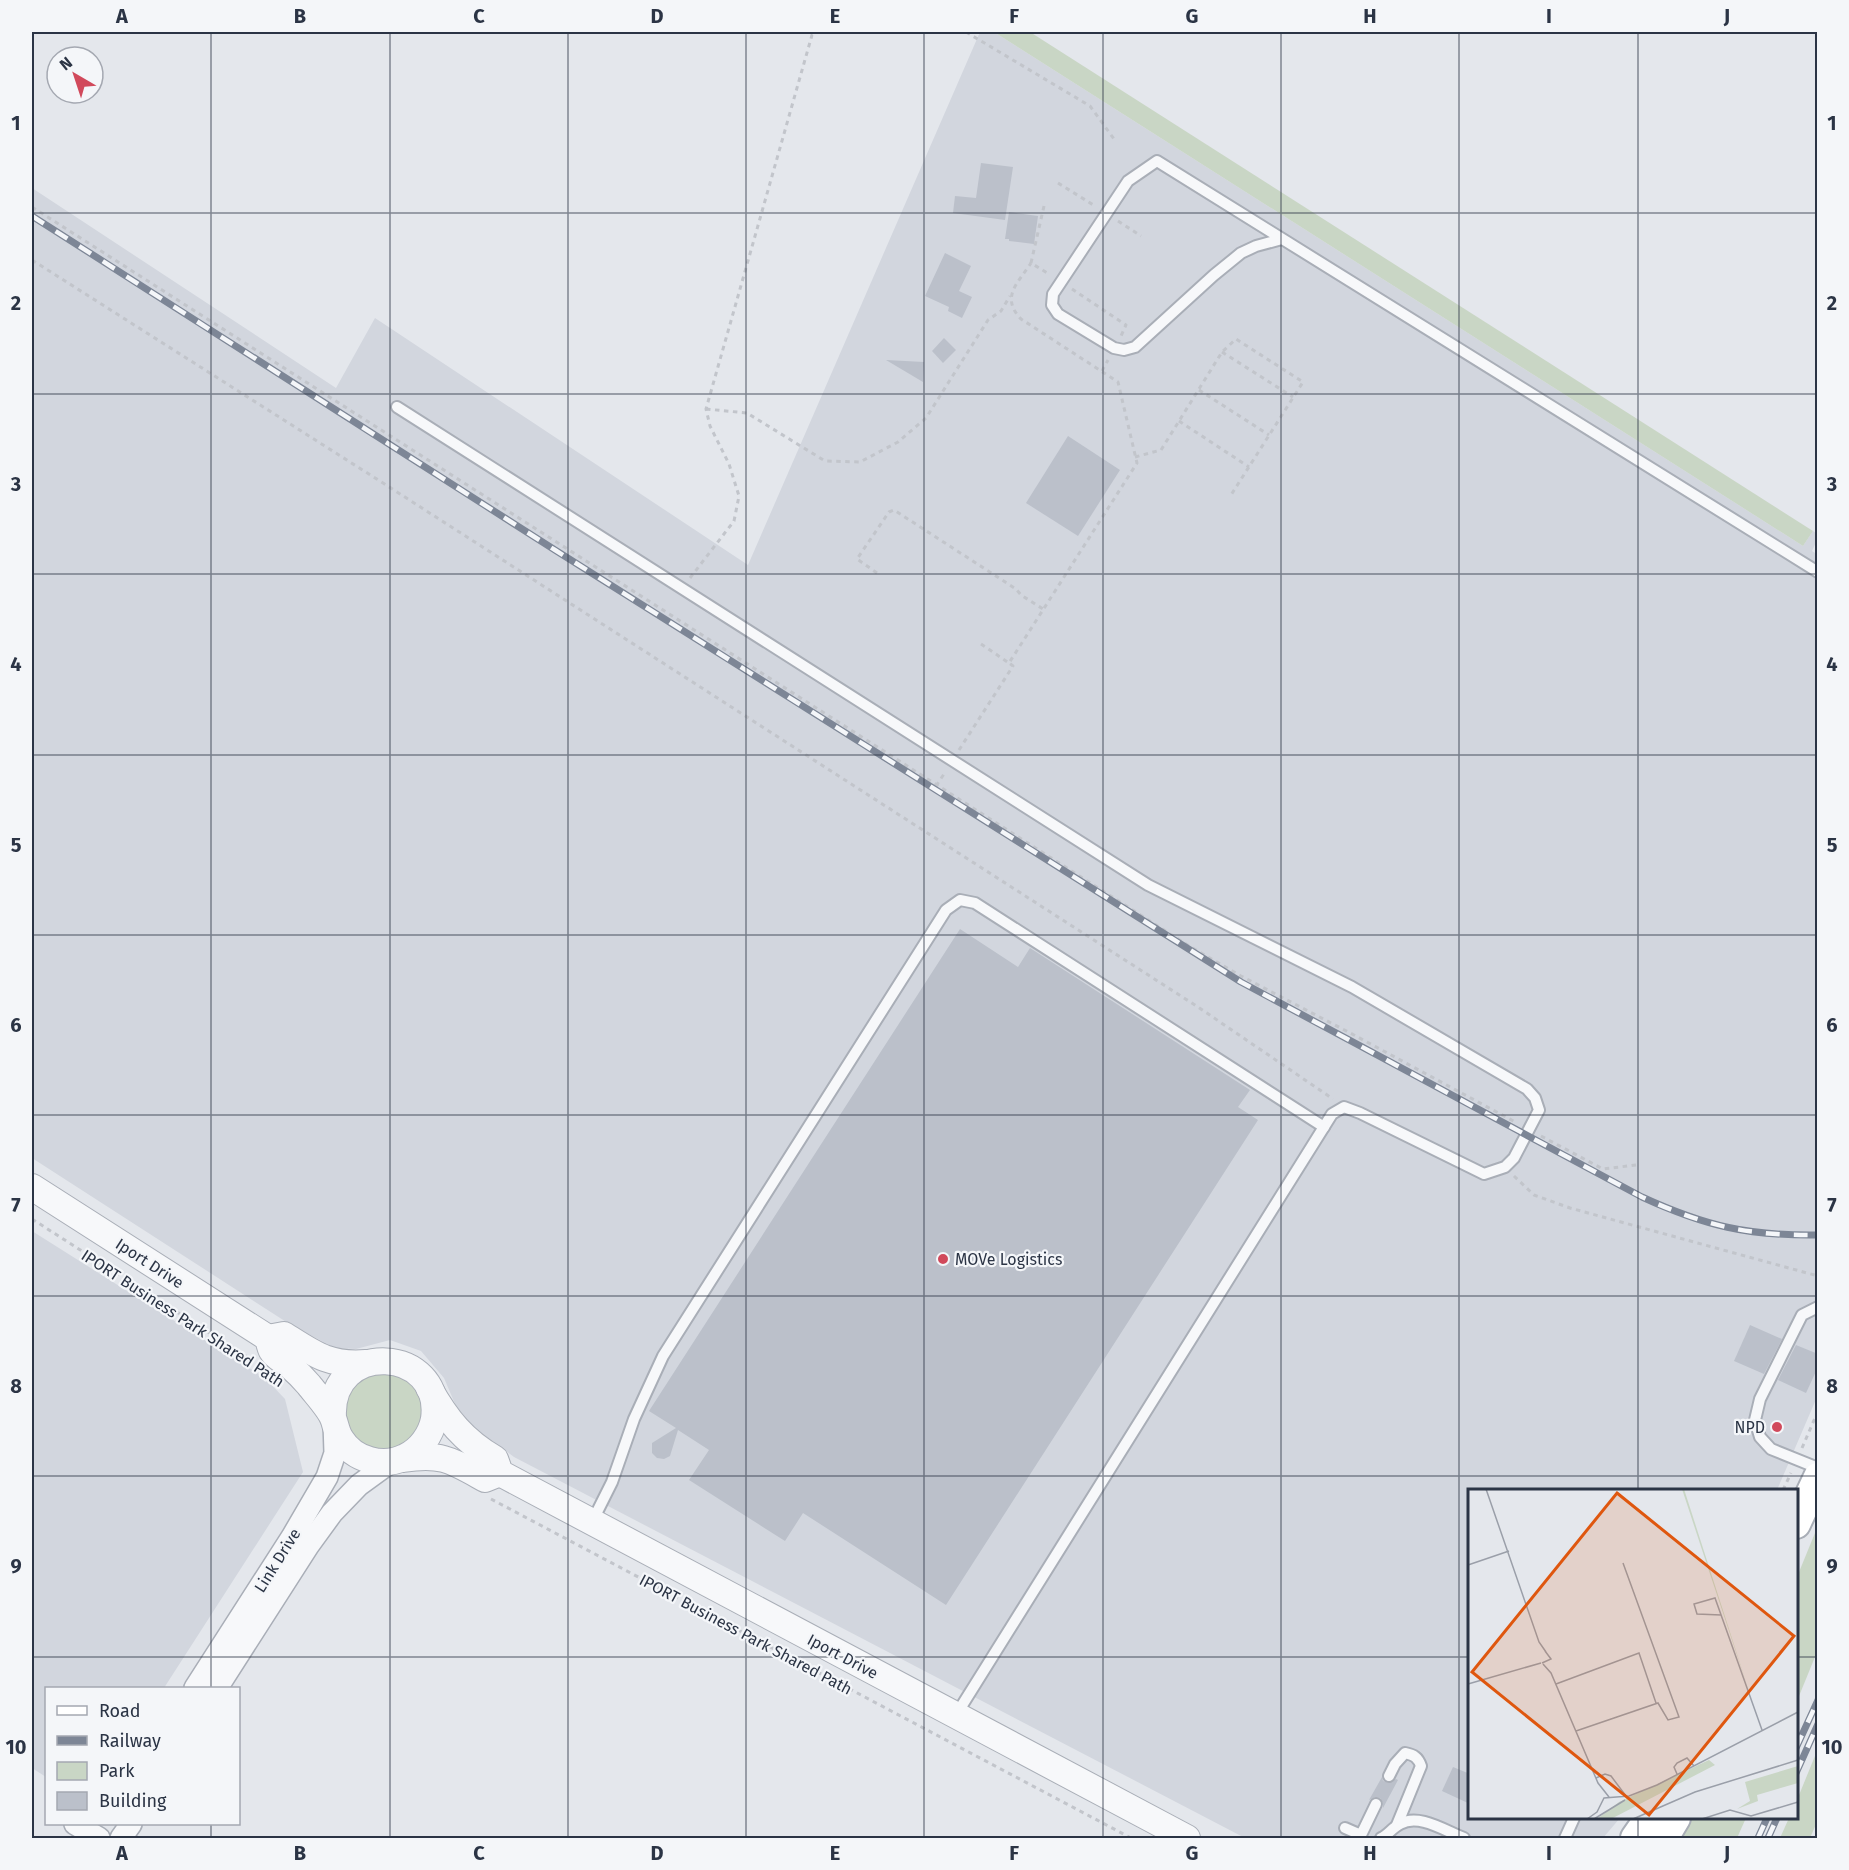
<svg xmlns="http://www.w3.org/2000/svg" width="1849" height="1870" viewBox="0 0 1849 1870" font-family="'Fira Sans',sans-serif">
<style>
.built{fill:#d2d6de}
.green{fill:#c9d6c5}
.building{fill:#bbc0ca}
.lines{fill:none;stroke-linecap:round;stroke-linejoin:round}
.service-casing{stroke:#a9aeb7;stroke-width:14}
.minor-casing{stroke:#a9aeb7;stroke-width:24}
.tertiary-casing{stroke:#a9aeb7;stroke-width:28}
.secondary-casing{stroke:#a9aeb7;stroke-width:32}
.path{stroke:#c2c5cb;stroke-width:3;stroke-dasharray:4.5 4.5;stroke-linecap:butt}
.service{stroke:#f7f8fa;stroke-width:10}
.minor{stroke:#f7f8fa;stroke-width:21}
.tertiary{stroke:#f7f8fa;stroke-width:26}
.secondary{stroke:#fff;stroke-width:28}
.rail-casing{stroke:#7d8696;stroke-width:7}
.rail{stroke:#f4f6f9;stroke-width:4.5;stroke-dasharray:14;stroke-linecap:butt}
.grid{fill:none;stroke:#2b3445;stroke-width:1.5;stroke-opacity:0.55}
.poi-dot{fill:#d1495b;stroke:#f4f6f9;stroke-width:2}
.labels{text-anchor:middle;stroke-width:4.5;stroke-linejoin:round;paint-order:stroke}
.poi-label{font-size:16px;fill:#2b3445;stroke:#f4f6f9;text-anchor:start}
.street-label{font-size:16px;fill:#2b3445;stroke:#f4f6f9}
.inset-road{fill:none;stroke:#9a9fa9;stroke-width:1.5}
.view{fill:#df570f;fill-opacity:0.15;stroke:#df570f;stroke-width:3}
.inset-edge{fill:none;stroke:#2b3445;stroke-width:3}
.neatline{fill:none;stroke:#2b3445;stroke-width:2}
.grid-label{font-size:20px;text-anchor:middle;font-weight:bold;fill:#2b3445}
</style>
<rect width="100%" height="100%" fill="#e4e7ec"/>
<g class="built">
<path d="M980,32H994L1803,546L1813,531L1817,534V540L1812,551L1818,555L1817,1397L1777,1490H1470V1818H1620L1603,1838H1245L514,1457L461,1418L444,1378L421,1351L390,1340L356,1349L335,1348L291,1325L32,1158V188L336,388L375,318L748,565Z"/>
<path d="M32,1231L265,1378L285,1399L303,1472L164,1688H46V1777L32,1768Z"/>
</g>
<g class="green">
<path d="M994,32H1030L1813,531L1803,546Z"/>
<path d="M396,1373C403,1378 415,1383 418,1390C426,1403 425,1426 414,1438C412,1441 406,1443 402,1444C385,1453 370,1453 356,1438C339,1420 344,1385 369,1375C376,1372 388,1374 396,1373Z"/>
<path d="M1817,1528V1652L1797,1701V1577Z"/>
<path d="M1817,1751V1822L1810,1838H1780L1789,1818H1796L1797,1800Z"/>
<path d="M1685,1818H1746L1737,1838H1675Z"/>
</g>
<g class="building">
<path d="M981,163L1013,167L1005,220L953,213L955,196L976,198Z"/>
<path d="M1009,212L1038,216L1034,244L1009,241V239H1005Z"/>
<path d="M945,253L971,266L959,291L972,297L962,318L948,311L949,307L925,296Z"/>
<path d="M944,338L956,350L943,363L932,351Z"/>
<path d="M886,360L924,362L923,382Z"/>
<path d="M1068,436L1120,470L1078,536L1026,503Z"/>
<path d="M960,929L1018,967L1030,948L1250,1090L1238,1107L1258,1120L946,1605L803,1513L785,1541L689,1480L709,1450L678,1430L670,1456L664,1459L657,1458L652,1453V1443L676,1428L649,1411Z"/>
<path d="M1750,1325L1782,1339L1764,1374L1734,1361Z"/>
<path d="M1796,1345L1818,1354V1367L1806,1393L1778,1380Z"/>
<path d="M1453,1767L1470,1774V1804L1442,1791Z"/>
<path d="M1382,1777L1383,1781L1389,1783L1396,1779L1398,1780L1383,1808V1803L1380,1798L1375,1797L1369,1800Z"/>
</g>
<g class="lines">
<g class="service-casing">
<g id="service">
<path d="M1282,239L1256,246L1241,253L1214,275L1135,347L1124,350L1114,348L1058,314L1052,305L1053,294L1128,181L1157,161L1818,572"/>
<path d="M397,407L1148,885L1352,987L1527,1089L1535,1098L1539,1110L1514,1158L1505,1167L1484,1174L1360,1113L1344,1107L1332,1114L956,1715"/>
<path d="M1818,1307L1802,1315L1760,1399L1755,1420L1760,1437L1771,1449L1818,1468"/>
<path d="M592,1522L612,1482L634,1419L663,1356L946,910L960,900L975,903L1324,1127"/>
<path d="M1389,1776L1395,1764L1405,1753C1414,1755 1418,1757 1421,1766L1397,1825"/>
<path d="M1345,1828L1361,1835L1376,1804"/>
<path d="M1381,1838C1388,1835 1392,1828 1400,1824C1419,1813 1445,1831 1464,1838"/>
<path d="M1565,1838L1574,1818"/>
</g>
</g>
<g class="minor-casing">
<g id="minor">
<path d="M195,1688L292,1537L327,1477L335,1453L334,1423"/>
<path d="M217,1688L308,1546L332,1513L359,1485L392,1461"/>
<path d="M75,1824L99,1838"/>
<path d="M121,1838L131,1824"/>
</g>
</g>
<g class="tertiary-casing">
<g id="tertiary">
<path d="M32,1187L268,1338C269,1342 270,1348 272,1351C275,1357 284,1361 289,1365C296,1371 303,1378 309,1385C315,1393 329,1408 333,1418C336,1425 336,1432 341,1439C354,1460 383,1468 405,1457C420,1450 431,1435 434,1419C444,1346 329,1339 333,1417"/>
<path d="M268,1338L284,1335C314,1354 329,1366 366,1363"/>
<path d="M429,1388C447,1420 463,1440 495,1459L500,1473L1187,1838"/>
<path d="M403,1459C442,1453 451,1460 485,1479L500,1473"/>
</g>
</g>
<g class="secondary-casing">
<g id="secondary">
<path d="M1796,1524L1818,1477"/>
<path d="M1635,1838L1649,1818"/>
<path d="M1664,1838L1676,1818"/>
</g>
</g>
<g class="path">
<path d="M966,32L1090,106L1114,139"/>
<path d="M1058,183L1095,206"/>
<path d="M1044,206L1031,263L1049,274"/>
<path d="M32,207L1189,946L1241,976L1354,1035L1517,1123"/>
<path d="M1118,221L1141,236"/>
<path d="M32,260L383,483L1198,1007L1333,1099"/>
<path d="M1072,289L1126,325L1121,336"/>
<path d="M1222,352L1293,397"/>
<path d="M1102,371L1108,360"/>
<path d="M1199,390L1269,435"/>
<path d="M706,409L747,413L825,461L860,462L898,442L926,418L988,320L1001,311L1010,296"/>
<path d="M1179,421L1249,467"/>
<path d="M1135,457L1161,450L1222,352L1236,339L1303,382L1231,495"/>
<path d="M877,573L857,559L889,512L894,510L1016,589L1021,595L1043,609"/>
<path d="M690,578L734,521L739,496L729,464L710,426L706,409L812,35L817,32"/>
<path d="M981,644L1009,663L1137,463L1118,382L1021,319C1000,297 1018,283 1031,263"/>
<path d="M959,750L1013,666L1009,663"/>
<path d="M936,786L946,771"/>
<path d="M1541,1136L1603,1169L1636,1165"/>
<path d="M1514,1176L1534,1195L1570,1208L1818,1276"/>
<path d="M32,1219L252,1360"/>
<path d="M1802,1448L1818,1411"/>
<path d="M1783,1490L1791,1473"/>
<path d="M491,1499L1131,1838"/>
</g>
<use href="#service" class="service"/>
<use href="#minor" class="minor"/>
<use href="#tertiary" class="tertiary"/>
<use href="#secondary" class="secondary"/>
<g class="rail-casing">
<g id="rail">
<path d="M32,216L555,550L1241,982L1642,1197C1705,1226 1748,1236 1818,1235"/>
<path d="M1796,1748L1818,1700"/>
<path d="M1796,1773L1818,1724"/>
<path d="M1758,1838L1767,1818"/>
<path d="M1768,1838L1777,1818"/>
</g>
</g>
<use href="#rail" class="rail"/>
</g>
<path class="grid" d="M211,32V1688M390,32V1838M568,32V1838M746,32V1838M924,32V1838M1103,32V1838M1281,32V1838M1459,32V1838M1638,32V1490M32,213H1818M32,394H1818M32,574H1818M32,755H1818M32,935H1818M32,1115H1818M32,1296H1818M32,1476H1818M32,1657H1470M1796,1657H1818M1638,1818V1838M211,1824V1838"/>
<g class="poi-dot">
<circle cx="943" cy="1259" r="6"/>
<circle cx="1777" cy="1427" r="6"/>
</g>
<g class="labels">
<g class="poi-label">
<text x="955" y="1265">MOVe Logistics</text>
<text x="1765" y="1433" text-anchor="end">NPD</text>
</g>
<g class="street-label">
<text transform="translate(150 1263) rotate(33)" y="6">Iport Drive</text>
<text transform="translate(183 1318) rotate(33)" y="6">IPORT Business Park Shared Path</text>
<text transform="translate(277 1560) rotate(-58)" y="6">Link Drive</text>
<text transform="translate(746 1634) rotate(28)" y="6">IPORT Business Park Shared Path</text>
<text transform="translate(843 1656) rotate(28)" y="6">Iport Drive</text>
</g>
</g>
<g transform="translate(1468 1489)">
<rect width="330" height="330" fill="#e4e7ec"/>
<path d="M214,0H216L279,196L241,82ZM241,271L247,276L143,330H129L151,313ZM330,277V294L289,306L290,312L269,320L282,312L277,293Z" fill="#c9d6c5"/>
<path class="inset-road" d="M18,0L71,153L78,163M0,76L41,62M253,126L229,125L226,115L247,109L294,241M74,174L83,170L77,162M75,175L83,184L130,294L141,308M0,195L73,174M88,195L171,164L188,214M108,242L190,214L200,231L211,228L155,74M209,285L206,278L209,274L219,269L226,277M128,289L137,285L143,287L158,307M119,330L129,323L136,309L161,307L189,296L330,223M126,330L157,311M165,330L227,303L330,271M234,330L262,321L283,327L330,313"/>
<path class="view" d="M149,4L326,147L181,326L4,183Z"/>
<rect width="330" height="330" class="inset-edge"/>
</g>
<rect width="1849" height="1870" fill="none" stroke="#f4f6f9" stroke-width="66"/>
<rect x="45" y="1687" width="195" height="138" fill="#f4f6f9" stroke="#a4a8b1" stroke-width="1.5"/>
<rect x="57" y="1706" width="30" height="9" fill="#ffffff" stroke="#a4a8b1" stroke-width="1.5"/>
<text x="99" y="1717" font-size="18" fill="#2b3445">Road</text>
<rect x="57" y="1736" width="30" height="9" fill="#7d8696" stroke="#a4a8b1" stroke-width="1.5"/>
<text x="99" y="1747" font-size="18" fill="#2b3445">Railway</text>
<rect x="57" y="1762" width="30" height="18" fill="#c9d6c5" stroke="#a4a8b1" stroke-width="1.5"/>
<text x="99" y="1777" font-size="18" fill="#2b3445">Park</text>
<rect x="57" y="1792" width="30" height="18" fill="#bbc0ca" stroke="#a4a8b1" stroke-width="1.5"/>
<text x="99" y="1807" font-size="18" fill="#2b3445">Building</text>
<g transform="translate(75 75) rotate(321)"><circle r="28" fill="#f4f6f9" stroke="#a4a8b1" stroke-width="1.5"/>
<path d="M0-4.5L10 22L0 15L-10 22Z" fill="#d1495b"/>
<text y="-9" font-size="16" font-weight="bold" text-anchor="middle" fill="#2b3445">N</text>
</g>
<rect x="33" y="33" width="1783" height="1804" class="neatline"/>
<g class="grid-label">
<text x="122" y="23">A</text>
<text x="300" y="23">B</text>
<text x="479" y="23">C</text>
<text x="657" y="23">D</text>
<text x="835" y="23">E</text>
<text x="1014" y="23">F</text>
<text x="1192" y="23">G</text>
<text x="1370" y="23">H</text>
<text x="1549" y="23">I</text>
<text x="1727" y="23">J</text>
<text x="16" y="130">1</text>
<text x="1832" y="130">1</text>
<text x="16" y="310">2</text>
<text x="1832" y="310">2</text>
<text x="16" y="491">3</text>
<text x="1832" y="491">3</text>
<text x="16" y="671">4</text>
<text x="1832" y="671">4</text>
<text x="16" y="852">5</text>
<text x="1832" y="852">5</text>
<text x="16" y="1032">6</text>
<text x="1832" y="1032">6</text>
<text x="16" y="1212">7</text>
<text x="1832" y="1212">7</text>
<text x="16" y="1393">8</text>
<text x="1832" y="1393">8</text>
<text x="16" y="1573">9</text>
<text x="1832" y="1573">9</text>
<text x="16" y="1754">10</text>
<text x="1832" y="1754">10</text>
<text x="122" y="1860">A</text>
<text x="300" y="1860">B</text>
<text x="479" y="1860">C</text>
<text x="657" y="1860">D</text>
<text x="835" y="1860">E</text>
<text x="1014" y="1860">F</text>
<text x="1192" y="1860">G</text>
<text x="1370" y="1860">H</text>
<text x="1549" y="1860">I</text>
<text x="1727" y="1860">J</text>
</g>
</svg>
